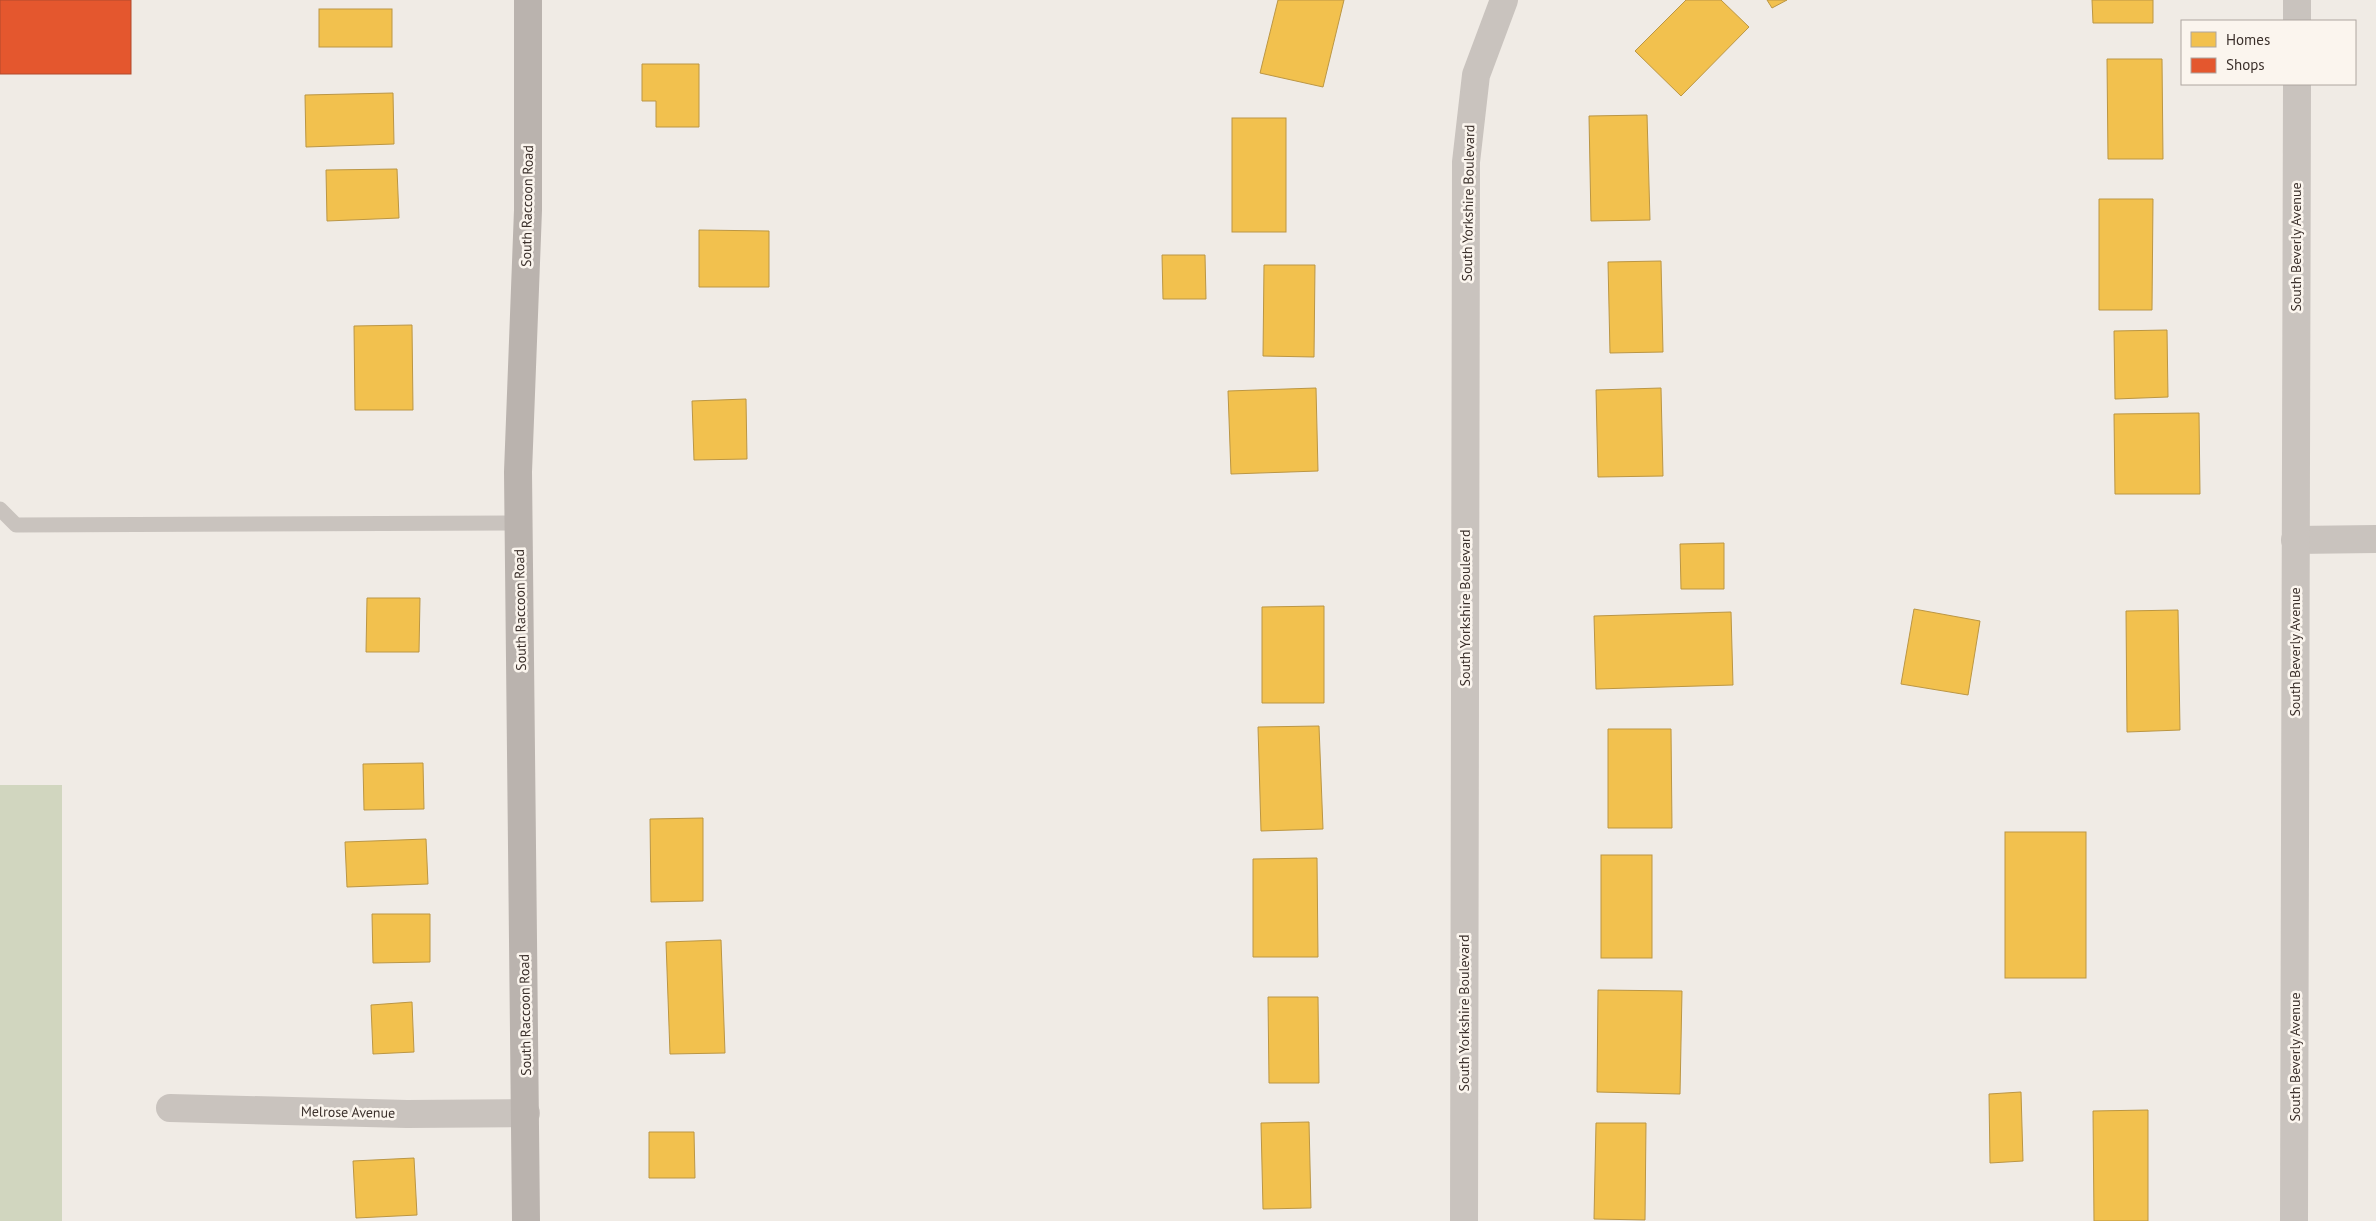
<svg xmlns="http://www.w3.org/2000/svg" width="2376" height="1221" viewBox="0 0 2376 1221" font-family="'PT Sans',sans-serif">
<style>
.green{fill:#d1d6bf}
.homes{fill:#f2c14e;stroke:#bb9644}
.shops{fill:#e4572e;stroke:#b14b2d}
.lines{fill:none;stroke-linecap:round;stroke-linejoin:round}
.lane{stroke:#c9c3be;stroke-width:15}
.street{stroke:#c9c3be;stroke-width:28}
.secondary{stroke:#bab3ae;stroke-width:28}
.labels{text-anchor:middle;stroke-width:5;stroke-linejoin:round;paint-order:stroke}
.street-label{font-size:14px;fill:#3b302b;stroke:#fbf5ee}
</style>
<rect width="100%" height="100%" fill="#f0ebe5"/>
<rect class="green" x="0" y="785" width="62" height="436"/>
<g class="homes">
<path d="M1278,0H1344L1323,87L1260,73Z"/>
<path d="M1686,0H1721L1749,27L1681,96L1635,51Z"/>
<path d="M1767,0H1787L1772,8Z"/>
<path d="M2092,0H2153V23H2093Z"/>
<rect x="319" y="9" width="73" height="38"/>
<path d="M2107,59H2162L2163,159H2108Z"/>
<path d="M642,64H699V127H656V101H642Z"/>
<path d="M393,93L394,144L306,147L305,95Z"/>
<path d="M1647,115L1650,220L1591,221L1589,116Z"/>
<rect x="1232" y="118" width="54" height="114"/>
<path d="M397,169L399,218L327,221L326,170Z"/>
<path d="M2099,199H2153L2152,310H2099Z"/>
<path d="M699,230L769,231V287H699Z"/>
<path d="M1162,255H1205L1206,299H1163Z"/>
<path d="M1661,261L1663,352L1610,353L1608,262Z"/>
<path d="M1264,265H1315L1314,357L1263,356Z"/>
<path d="M412,325L413,410H355L354,326Z"/>
<path d="M2167,330L2168,397L2115,399L2114,331Z"/>
<path d="M1316,388L1318,471L1231,474L1228,391Z"/>
<path d="M1661,388L1663,476L1598,477L1596,390Z"/>
<path d="M746,399L747,459L694,460L692,401Z"/>
<path d="M2199,413L2200,494H2115L2114,414Z"/>
<path d="M1724,543V589H1681L1680,544Z"/>
<path d="M367,598H420L419,652H366Z"/>
<path d="M1324,606V703H1262V607Z"/>
<path d="M1914,609L1980,621L1968,695L1901,684Z"/>
<path d="M2178,610L2180,730L2127,732L2126,611Z"/>
<path d="M1731,612L1733,685L1596,689L1594,616Z"/>
<path d="M1319,726L1323,829L1261,831L1258,727Z"/>
<path d="M1608,729H1671L1672,828H1608Z"/>
<path d="M423,763L424,809L364,810L363,764Z"/>
<path d="M703,818V901L651,902L650,819Z"/>
<rect x="2005" y="832" width="81" height="146"/>
<path d="M426,839L428,884L347,887L345,842Z"/>
<rect x="1601" y="855" width="51" height="103"/>
<path d="M1317,858L1318,957H1253V859Z"/>
<path d="M372,914H430V962L373,963Z"/>
<path d="M721,940L725,1053L670,1054L666,942Z"/>
<path d="M1598,990L1682,991L1680,1094L1597,1092Z"/>
<path d="M1268,997H1318L1319,1083H1269Z"/>
<path d="M412,1002L414,1052L373,1054L371,1005Z"/>
<path d="M2021,1092L2023,1161L1990,1163L1989,1094Z"/>
<path d="M2148,1110V1221H2094L2093,1111Z"/>
<path d="M1309,1122L1311,1208L1263,1209L1261,1123Z"/>
<path d="M1596,1123H1646L1645,1220L1594,1219Z"/>
<path d="M649,1132H694L695,1178H649Z"/>
<path d="M414,1158L417,1215L356,1218L353,1161Z"/>
</g>
<rect class="shops" x="0" y="0" width="131" height="74"/>
<g class="lines">
<path class="lane" d="M0,509L16,525L519,523"/>
<g class="street">
<path d="M2297,21V0"/>
<path d="M2295,540L2376,539"/>
<path d="M170,1108L407,1114L526,1113"/>
<path d="M1464,1221L1466,162L1476,75L1504,0"/>
<path d="M2294,1221L2297,84"/>
</g>
<path class="secondary" d="M526,1221L518,472L528,210V0"/>
</g>
<g class="labels">
<g class="street-label">
<text transform="translate(1468 203) rotate(-89)" y="5">South Yorkshire Boulevard</text>
<text transform="translate(527 206) rotate(-89)" y="5">South Raccoon Road</text>
<text transform="translate(2296 247) rotate(-90)" y="5">South Beverly Avenue</text>
<text transform="translate(1465 608) rotate(-90)" y="5">South Yorkshire Boulevard</text>
<text transform="translate(520 610) rotate(-91)" y="5">South Raccoon Road</text>
<text transform="translate(2295 652) rotate(-90)" y="5">South Beverly Avenue</text>
<text transform="translate(1464 1013) rotate(-90)" y="5">South Yorkshire Boulevard</text>
<text transform="translate(525 1015) rotate(-91)" y="5">South Raccoon Road</text>
<text transform="translate(2295 1057) rotate(-90)" y="5">South Beverly Avenue</text>
<text transform="translate(348 1112) rotate(1)" y="5">Melrose Avenue</text>
</g>
</g>
<rect x="2181" y="20" width="175" height="65" fill="#fbf5ee" stroke="#aea6a0"/>
<rect x="2191" y="32" width="25" height="15" fill="#f2c14e" stroke="#aea6a0"/>
<text x="2226" y="45" font-size="15" fill="#3b302b">Homes</text>
<rect x="2191" y="58" width="25" height="15" fill="#e4572e" stroke="#aea6a0"/>
<text x="2226" y="70" font-size="15" fill="#3b302b">Shops</text>
</svg>
